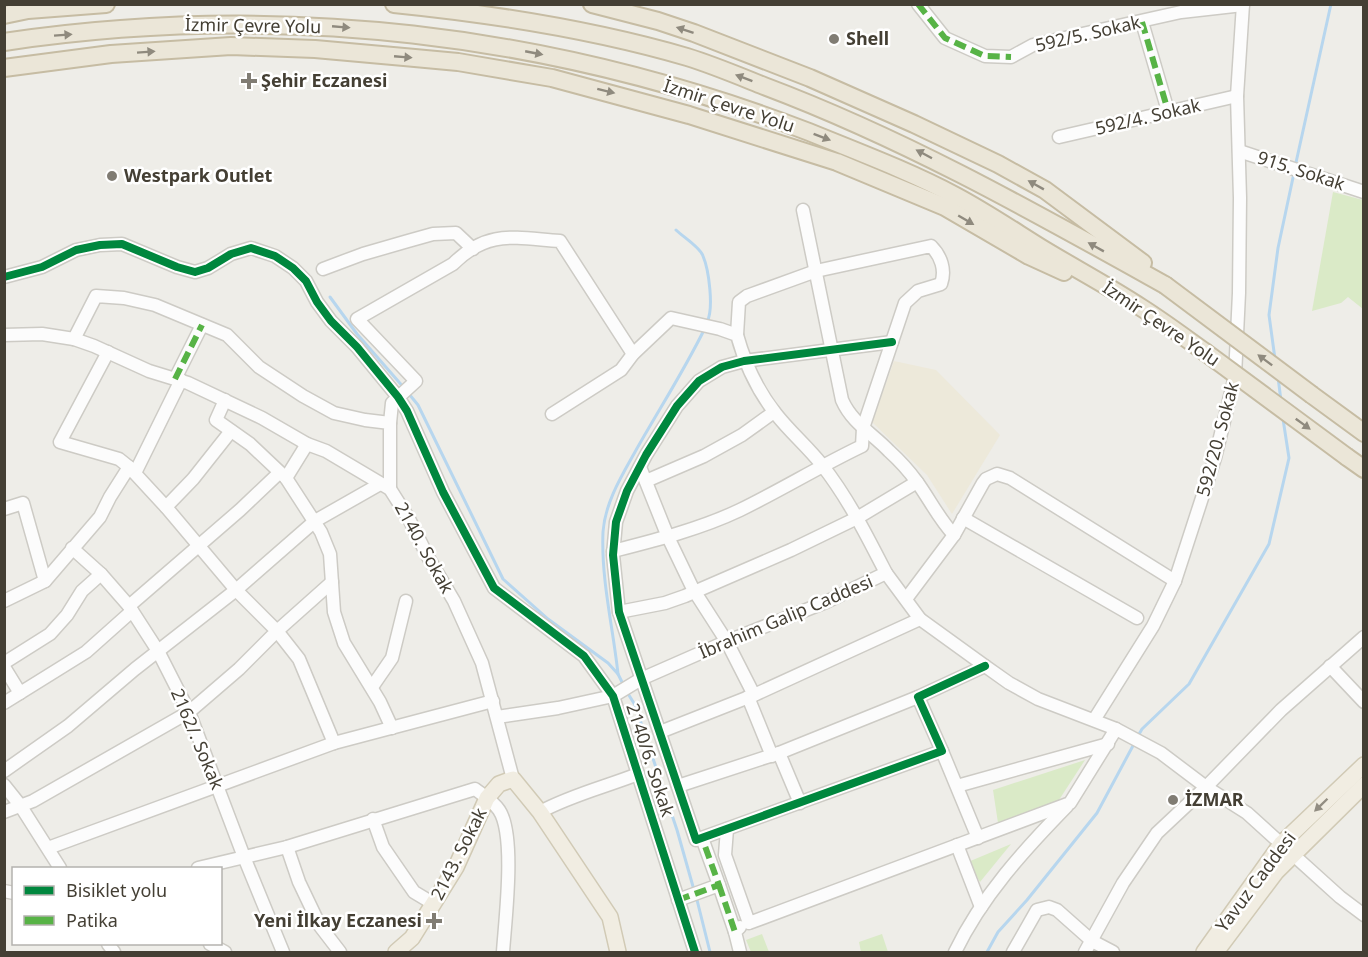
<svg xmlns="http://www.w3.org/2000/svg" width="1368" height="957" viewBox="0 0 1368 957" font-family="'Noto Sans',sans-serif">
<style>
.education{fill:#ede9da}
.green{fill:#daeac7}
.lines{fill:none;stroke-linecap:round;stroke-linejoin:round}
.stream{stroke:#b7d6ee;stroke-width:3}
.minor-casing{stroke:#cdcbc5;stroke-width:15}
.major-casing{stroke:#d1cab5;stroke-width:18}
.highway-casing{stroke:#c6bca3;stroke-width:20}
.minor{stroke:#fcfcfc;stroke-width:12}
.major{stroke:#f1ede2;stroke-width:15}
.highway{stroke:#ebe6d8;stroke-width:16}
.highway-bridge-casing{stroke:#c6bca3;stroke-width:20;stroke-linecap:butt}
.highway-bridge{stroke:#ebe6d8;stroke-width:16}
.quiet{stroke:#57b346;stroke-width:6;stroke-dasharray:12 6;stroke-linecap:butt}
.cycleway-casing{stroke:#fff;stroke-width:11}
.cycleway{stroke:#00873e;stroke-width:8}
.oneway{fill:#8f8a7e}
.oneway2{fill:#928d82}
.poi-dot{fill:#807c73;stroke:#fff;stroke-width:2}
.labels{text-anchor:middle;stroke-width:5;stroke-linejoin:round;paint-order:stroke}
.street-label{font-size:18px;fill:#443f34;stroke:#fff}
.poi-label{font-size:18px;font-weight:bold;fill:#443f34;stroke:#fff;text-anchor:start}
</style>
<rect width="100%" height="100%" fill="#eeede8"/>
<path class="education" d="M894,361L936,370L1000,435L952,514L927,475L872,422Z"/>
<g class="green">
<path d="M1333,192L1363,200V309L1348,297L1341,303L1312,311Z"/>
<path d="M1085,760L1057,803L998,823L993,790Z"/>
<path d="M1011,844L980,882L968,862Z"/>
<path d="M762,934L769,952H751L746,940Z"/>
<path d="M882,934L888,952H861L859,942Z"/>
</g>
<g class="lines">
<g class="stream">
<path d="M1295,167L1331,4"/>
<path d="M676,230C683,237 700,247 703,256C709,270 714,309 707,322"/>
<path d="M330,297L357,334L405,389"/>
<path d="M1275,359L1269,315L1278,248L1294,173"/>
<path d="M1278,377L1281,401"/>
<path d="M409,394L418,405L503,579L548,619L608,663L618,674L624,686"/>
<path d="M618,674C613,627 601,580 603,532C605,503 621,477 635,452C658,411 684,371 705,328"/>
<path d="M627,692L635,705L677,830L694,890"/>
<path d="M1138,736L1142,729L1189,684L1269,544L1289,458L1283,419"/>
<path d="M696,896L710,952"/>
<path d="M987,952L998,932L1027,900L1097,813L1135,742"/>
</g>
<g class="minor-casing">
<g id="minor">
<path d="M918,4L945,38L985,56L1011,57L1033,45L1181,12L1243,5"/>
<path d="M1142,22L1168,111"/>
<path d="M1059,137L1237,96"/>
<path d="M1239,151L1364,192"/>
<path d="M803,210L842,400C852,423 873,434 889,451C899,460 909,471 917,482C930,500 939,519 954,535"/>
<path d="M323,269L363,254L408,241L433,234L456,233L473,249"/>
<path d="M4,277L42,267L76,250L100,245L122,244L177,267L195,272L208,268L231,254L251,248L275,256L293,268L306,281L317,302L331,321L357,347L398,397L407,411L443,492L494,588L584,656L613,696L695,952"/>
<path d="M4,335L42,334L74,339L94,346L149,371L188,383L262,418L307,444L326,451L390,489L409,519L428,557L454,601L482,663L513,779"/>
<path d="M74,339L96,296L124,298L155,305L227,335L259,367L303,396L334,413L365,420L390,423V489"/>
<path d="M892,342L744,361L722,367L699,381L677,406L646,455L627,491L616,522L613,555L619,612L696,840L942,751L918,697L985,666"/>
<path d="M175,379L202,325"/>
<path d="M225,400L216,420L250,444L286,478L321,532L330,554L334,612L344,643L380,702L392,728"/>
<path d="M552,414L621,370L633,354L671,318L720,329L737,335C745,364 757,390 776,414C790,432 808,447 822,465C848,498 867,536 886,573"/>
<path d="M390,423L392,403L416,381L357,319L453,264C488,229 515,238 560,241L633,354"/>
<path d="M640,467L668,537L693,589L727,642L754,695L920,619"/>
<path d="M135,473L181,380"/>
<path d="M286,478L307,444"/>
<path d="M646,481L704,456L742,435L774,412"/>
<path d="M166,507L193,479L231,431"/>
<path d="M4,509L23,503L45,581"/>
<path d="M963,518L1137,618"/>
<path d="M72,548L101,574L129,606L158,651L189,712L244,857L283,952"/>
<path d="M613,551C656,540 700,529 740,510C781,490 820,466 862,446L863,428L905,303L918,291L941,284C946,270 941,256 931,246L816,271L747,296L739,302L737,335"/>
<path d="M332,582L277,631L299,659L334,743"/>
<path d="M906,599L954,535L983,483L986,479L997,474L1010,478L1175,581"/>
<path d="M4,601L45,581L100,517L110,497L129,467"/>
<path d="M129,606L240,510L279,473"/>
<path d="M619,612L665,603L685,596L791,550L857,518L917,482"/>
<path d="M4,663L50,634L67,615L82,591L101,574"/>
<path d="M1330,666L1364,702"/>
<path d="M4,667L20,693"/>
<path d="M372,687L392,658L406,601"/>
<path d="M748,697L772,756"/>
<path d="M4,703L86,652L132,611"/>
<path d="M497,717L558,708L613,696L641,679L723,643L826,602L886,573L920,619L985,666L1009,683L1038,699L1116,729L1161,753L1206,787L1247,813L1340,897L1364,915"/>
<path d="M1094,720L1153,626L1175,581L1215,458L1235,376L1239,293L1240,198L1237,96L1243,4"/>
<path d="M660,732L754,695"/>
<path d="M942,751L978,838"/>
<path d="M779,753L800,803"/>
<path d="M4,771L68,726L135,669L236,590L315,521L380,484"/>
<path d="M4,785L20,805L60,868"/>
<path d="M678,786L779,753L918,697"/>
<path d="M957,786L1108,744"/>
<path d="M4,812L33,801L189,712L239,669L277,631L236,590L166,507L129,467L119,459L60,442L108,352"/>
<path d="M540,812C571,795 605,787 638,774"/>
<path d="M373,819L383,847L414,892L434,904"/>
<path d="M727,829L725,855L749,923L1070,803L1116,729"/>
<path d="M957,845L981,907"/>
<path d="M287,847L299,882L320,926L340,952"/>
<path d="M48,848L334,743L493,701"/>
<path d="M198,868L287,847L475,789C483,795 493,801 499,810C516,835 505,921 503,952"/>
<path d="M719,885L735,932"/>
<path d="M4,891L14,893"/>
<path d="M678,900L719,885L702,838"/>
<path d="M108,944L114,952"/>
<path d="M210,944L225,952"/>
<path d="M740,952L735,932L740,927"/>
<path d="M955,952C982,896 1024,850 1067,806"/>
<path d="M1013,952L1037,910L1049,907L1057,910L1092,941L1113,952"/>
<path d="M1085,952L1123,883L1157,833L1206,787L1281,710L1364,637"/>
</g>
</g>
<g class="major-casing">
<g id="major">
<path d="M396,952L412,938L456,867L487,798L499,784L513,779L540,812L610,917L618,952"/>
<path d="M1204,952L1281,844L1364,765"/>
<path d="M1216,952L1276,872L1364,785"/>
</g>
</g>
<g class="highway-casing">
<g id="highway">
<path d="M394,4C493,14 591,29 687,57C713,65 739,76 764,86C905,139 1034,212 1165,285"/>
<path d="M592,4L658,21L694,33L810,78L914,124L998,164L1045,190L1143,263"/>
<path d="M4,15L28,10L106,4"/>
<path d="M4,42C279,1 551,33 809,132C858,152 909,171 956,196C986,212 1014,231 1043,249C1076,269 1110,287 1142,308C1164,322 1184,337 1205,352"/>
<path d="M4,68L111,54L231,46L315,49L404,57L458,62L552,78L689,115L837,162L945,207L1029,256L1064,272"/>
<path d="M1312,395L1364,433"/>
<path d="M1347,457L1364,469"/>
</g>
</g>
<use href="#minor" class="minor"/>
<use href="#major" class="major"/>
<use href="#highway" class="highway"/>
<g class="highway-bridge-casing">
<g id="highway-bridge">
<path d="M1165,285L1312,395"/>
<path d="M1205,352L1347,457"/>
</g>
</g>
<use href="#highway-bridge" class="highway-bridge"/>
<g class="quiet">
<path d="M918,4L945,38L985,56L1011,57"/>
<path d="M1142,22L1168,111"/>
<path d="M175,379L202,325"/>
<path d="M719,885L735,932"/>
<path d="M678,900L719,885L702,838"/>
</g>
<g class="cycleway-casing">
<g id="cycleway">
<path d="M4,277L42,267L76,250L100,245L122,244L177,267L195,272L208,268L231,254L251,248L275,256L293,268L306,281L317,302L331,321L357,347L398,397L407,411L443,492L494,588L584,656L613,696L695,952"/>
<path d="M892,342L744,361L722,367L699,381L677,406L646,455L627,491L616,522L613,555L619,612L696,840L942,751L918,697L985,666"/>
</g>
</g>
<use href="#cycleway" class="cycleway"/>
</g>
<defs><path id="oneway-solid" d="M-6-.8H1V-3.2L6.5 0L1 3.2V.8H-6Z" transform="scale(1.5)"/></defs>
<g class="oneway">
<use href="#oneway-solid" transform="translate(341 27) rotate(5)"/>
<use href="#oneway-solid" transform="translate(685 30) rotate(-162)"/>
<use href="#oneway-solid" transform="translate(63 35) rotate(-4)"/>
<use href="#oneway-solid" transform="translate(146 52) rotate(-4)"/>
<use href="#oneway-solid" transform="translate(534 53) rotate(11)"/>
<use href="#oneway-solid" transform="translate(403 57) rotate(5)"/>
<use href="#oneway-solid" transform="translate(744 78) rotate(-159)"/>
<use href="#oneway-solid" transform="translate(606 91) rotate(14)"/>
<use href="#oneway-solid" transform="translate(822 137) rotate(21)"/>
<use href="#oneway-solid" transform="translate(924 154) rotate(-152)"/>
<use href="#oneway-solid" transform="translate(1036 185) rotate(-151)"/>
<use href="#oneway-solid" transform="translate(966 220) rotate(30)"/>
<use href="#oneway-solid" transform="translate(1096 247) rotate(-151)"/>
<use href="#oneway-solid" transform="translate(1265 360) rotate(-143)"/>
<use href="#oneway-solid" transform="translate(1303 424) rotate(36)"/>
</g>
<use class="oneway2" href="#oneway-solid" transform="translate(1321 805) rotate(136)"/>
<g class="poi-dot">
<circle cx="834" cy="39" r="6"/>
<path d="M246 72h6v6h6v6h-6v6h-6v-6h-6v-6h6z"/>
<circle cx="112" cy="176" r="6"/>
<circle cx="1173" cy="800" r="6"/>
<path d="M431 912h6v6h6v6h-6v6h-6v-6h-6v-6h6z"/>
</g>
<g class="labels">
<g class="street-label">
<text transform="translate(253 26) rotate(1)" y="6">İzmir Çevre Yolu</text>
<text transform="translate(1088 34) rotate(-13)" y="6">592/5. Sokak</text>
<text transform="translate(729 106) rotate(18)" y="6">İzmir Çevre Yolu</text>
<text transform="translate(1148 117) rotate(-13)" y="6">592/4. Sokak</text>
<text transform="translate(1301 171) rotate(18)" y="6">915. Sokak</text>
<text transform="translate(1161 324) rotate(34)" y="6">İzmir Çevre Yolu</text>
<text transform="translate(1218 439) rotate(-75)" y="6">592/20. Sokak</text>
<text transform="translate(424 548) rotate(61)" y="6">2140. Sokak</text>
<text transform="translate(786 617) rotate(-23)" y="6">İbrahim Galip Caddesi</text>
<text transform="translate(197 739) rotate(67)" y="6">2162/. Sokak</text>
<text transform="translate(650 760) rotate(72)" y="6">2140/6. Sokak</text>
<text transform="translate(459 854) rotate(-63)" y="6">2143. Sokak</text>
<text transform="translate(1256 882) rotate(-53)" y="6">Yavuz Caddesi</text>
</g>
<g class="poi-label">
<text x="846" y="45">Shell</text>
<text x="261" y="87">Şehir Eczanesi</text>
<text x="124" y="182">Westpark Outlet</text>
<text x="1185" y="806">İZMAR</text>
<text x="422" y="927" text-anchor="end">Yeni İlkay Eczanesi</text>
</g>
</g>
<rect width="1368" height="957" fill="none" stroke="#443f34" stroke-width="12"/>
<rect x="12" y="867" width="210" height="78" fill="#ffffff" stroke="#b4b2ae" stroke-width="1.5"/>
<rect x="24" y="886" width="30" height="9" fill="#00873e" stroke="#b4b2ae" stroke-width="1.5"/>
<text x="66" y="897" font-size="18" fill="#443f34">Bisiklet yolu</text>
<rect x="24" y="916" width="30" height="9" fill="#57b346" stroke="#b4b2ae" stroke-width="1.5"/>
<text x="66" y="927" font-size="18" fill="#443f34">Patika</text>
</svg>
